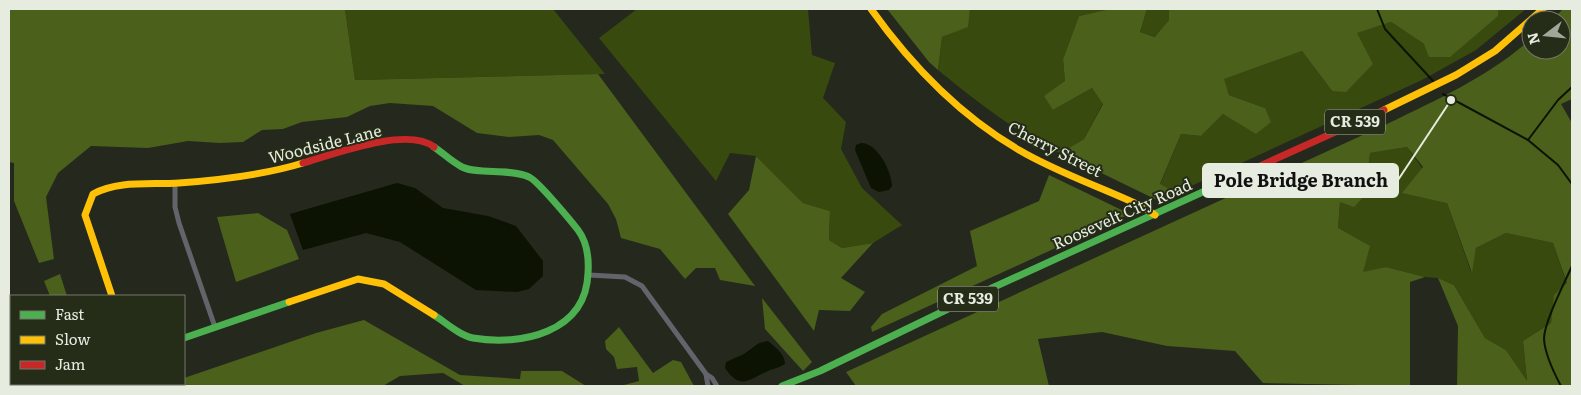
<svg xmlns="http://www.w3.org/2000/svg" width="1581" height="395" viewBox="0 0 1581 395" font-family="Literata,serif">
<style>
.green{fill:#394a0e}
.forest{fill:#4b601a}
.water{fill:#0c1303}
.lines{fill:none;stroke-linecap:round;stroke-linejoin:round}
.stream{stroke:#0c1303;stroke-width:2}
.street{stroke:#62646b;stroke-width:5}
.fast{stroke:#4caf50;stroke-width:7}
.slow{stroke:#ffc107;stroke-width:7}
.jam{stroke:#c62828;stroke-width:7}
.labels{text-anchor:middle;stroke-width:4;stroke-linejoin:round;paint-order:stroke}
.shield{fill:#252d18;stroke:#acb3a3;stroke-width:1}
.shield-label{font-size:15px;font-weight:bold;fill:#e6ecdf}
.street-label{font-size:16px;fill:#e6ecdf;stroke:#252d18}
.leader{fill:none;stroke:#e6ecdf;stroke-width:2}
.callout-dot{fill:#e6ecdf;stroke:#252d18;stroke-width:2}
.callout{fill:#e6ecdf;stroke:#e6ecdf;stroke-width:2}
.callout-label{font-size:18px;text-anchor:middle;font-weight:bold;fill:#111}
</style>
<rect width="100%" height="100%" fill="#24281d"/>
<g class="green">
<path d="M345,9H553L605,74L355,80Z"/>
<path d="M637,9H808L812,55L835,63L823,98L846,122L841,149L862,188L902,225L873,243L842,248L829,240L830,211L803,203L756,156L730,153L716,181L599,38Z"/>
<path d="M970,9H1110L1079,16L1063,59L1065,81L1053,110L1092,88L1103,103L1084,139L1060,153C1015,132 976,101 938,70L942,37L967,27Z"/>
<path d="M1147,9H1169V20L1156,37L1140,32Z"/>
<path d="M1499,9H1526L1476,50L1422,80L1176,193L1160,185L1181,134L1201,136L1223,114L1256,133L1265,108L1229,95L1223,79L1302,51L1332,91L1356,33L1391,22L1424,44L1498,16Z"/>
<path d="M1407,147L1447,203L1471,272L1476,248L1506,233L1553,243L1567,284L1555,295L1551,323L1523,341L1527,382L1506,350L1485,338L1454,285L1438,278L1425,277L1386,267L1363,273L1338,228L1340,202L1365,195L1370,153Z"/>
</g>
<g class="forest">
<path d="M9,9H345L355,80L598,74L755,286L720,280L715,268H696L685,279L660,249L621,238L616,219L608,204L553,140L539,135L509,137L477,133L433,106L390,103L370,106L347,117L302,122L283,129L262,130L243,142L220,143L188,141L148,148L91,146L58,173L46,197L54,259L39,263L14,201V163L9,162Z"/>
<path d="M887,9H970L968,27L942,37L938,70L929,62Z"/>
<path d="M1110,9H1147L1140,32L1155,37L1169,20V9H1499L1498,16L1450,57H1429L1424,44L1391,22L1357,33L1373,64L1346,92L1332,91L1302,51L1224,79L1229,95L1265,108L1271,122L1256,134L1223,114L1201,136L1181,134L1160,184L1176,193L1159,201L1060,153L1084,139L1103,104L1092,88L1053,110L1044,96L1065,81L1063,59L1079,16Z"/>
<path d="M1563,9H1572V99L1561,104L1572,123V386H1457L1458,326L1438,278L1454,285L1485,338L1506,350L1527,381L1523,341L1551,323L1554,295L1567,283L1553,243L1506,233L1476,248L1472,273L1447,203L1402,193L1423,167L1407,147L1370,153L1365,195L1354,207L1340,202L1338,228L1370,246L1363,272L1386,267L1425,277L1410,282V386L1263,383L1235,351L1167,346L1102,332L1038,339L1049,386H856L846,372L1389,123C1439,99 1489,76 1531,39V50H1561V20H1552Z"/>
<path d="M756,156L803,203L830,211L829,240L842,248L873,243L841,278L865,292L850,311L819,310L814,331L728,214L749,190Z"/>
<path d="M1049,175L1130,214L872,332L871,327L882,314L977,266L970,231L1039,201Z"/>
<path d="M258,213L287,230L299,259L236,282L217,217Z"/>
<path d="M60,274L67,296H50L44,281Z"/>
<path d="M762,298L812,362L803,371L765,329Z"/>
<path d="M364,320L460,375L520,379L521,371H562L586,386H465L443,373L400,376L383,386H159L166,384H184V378L316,333Z"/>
<path d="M619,327L653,373L673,360L681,362L694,386H620L639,381L637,367L617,369L614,357L606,349L605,341Z"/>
</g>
<g class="water">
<path d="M861,143C878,143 891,171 892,186L889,190L879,192L871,188L855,150L856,145Z"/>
<path d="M397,183L415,188L443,208L488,216L516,226L543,261V276L529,289L517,292L476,290L400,242L366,233L303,250L290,214Z"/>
<path d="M768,341C775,347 785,354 785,364C780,367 776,368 770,370C751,378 741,392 725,368L726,362L744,354L759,343Z"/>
</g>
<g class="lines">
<g class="stream">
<path d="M1377,9L1385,29L1434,82"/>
<path d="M1443,94L1528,140L1558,165L1572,184"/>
<path d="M1528,140L1558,100L1572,87"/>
<path d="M1561,386C1554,373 1545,354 1544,339C1544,322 1565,282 1572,266"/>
</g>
<g class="street">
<path d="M175,183V207L179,223L215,327"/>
<path d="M589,275L625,277L642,286L706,374L712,378L717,386"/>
<path d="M706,374L708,386"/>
</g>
<g class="fast">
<path d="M434,315C445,322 460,336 473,338C521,346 586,333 588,273C589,258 587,242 578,230C571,221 537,180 529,177C510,168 478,175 462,167C452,162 443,153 434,147"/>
<path d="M184,338L289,302"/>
<path d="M782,386L820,371L981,293L1240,175"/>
</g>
<g class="slow">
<path d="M871,9C911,65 959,115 1019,150C1058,173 1101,187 1141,206L1155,215"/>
<path d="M1384,110L1456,75L1495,51L1543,9"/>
<path d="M112,296L85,215L93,194C119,180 150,185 179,183C220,180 264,175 303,163"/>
<path d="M289,302L358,279L384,284L434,315"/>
</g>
<g class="jam">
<path d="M303,163C334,154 408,126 434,147"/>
<path d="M1240,175L1384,110"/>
</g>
</g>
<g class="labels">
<g class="shield">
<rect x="1325" y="109.5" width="60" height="25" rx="4"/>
<rect x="938" y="286.5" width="60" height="25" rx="4"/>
</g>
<g class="shield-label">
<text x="1355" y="127">CR 539</text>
<text x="968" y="304">CR 539</text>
</g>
<g class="street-label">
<text transform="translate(325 144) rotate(-14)" y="6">Woodside Lane</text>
<text transform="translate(1055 149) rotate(27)" y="6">Cherry Street</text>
<text transform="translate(1122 214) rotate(-24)" y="6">Roosevelt City Road</text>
</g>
</g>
<path class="leader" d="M1451 100L1398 180"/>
<circle class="callout-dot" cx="1451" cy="100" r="5"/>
<rect class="callout" x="1203" y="164" width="195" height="33" rx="5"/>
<g class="callout-label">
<text x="1301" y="187">Pole Bridge Branch</text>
</g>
<rect width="1581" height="395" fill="none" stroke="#e6ecdf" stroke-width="20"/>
<rect x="10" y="295" width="175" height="90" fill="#252d18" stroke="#727968"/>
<rect x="20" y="311" width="25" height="8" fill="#4caf50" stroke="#727968"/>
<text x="55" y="320" font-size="15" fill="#e6ecdf">Fast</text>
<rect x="20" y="336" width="25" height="8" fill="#ffc107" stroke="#727968"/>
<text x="55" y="345" font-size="15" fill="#e6ecdf">Slow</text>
<rect x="20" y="361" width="25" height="8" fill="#c62828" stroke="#727968"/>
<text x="55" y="370" font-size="15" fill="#e6ecdf">Jam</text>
<g transform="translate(1546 35) rotate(254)"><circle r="24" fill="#252d18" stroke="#727968"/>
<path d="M0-4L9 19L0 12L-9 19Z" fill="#a2a79b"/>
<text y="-8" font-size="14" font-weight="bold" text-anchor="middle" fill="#e6ecdf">N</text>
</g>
</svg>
